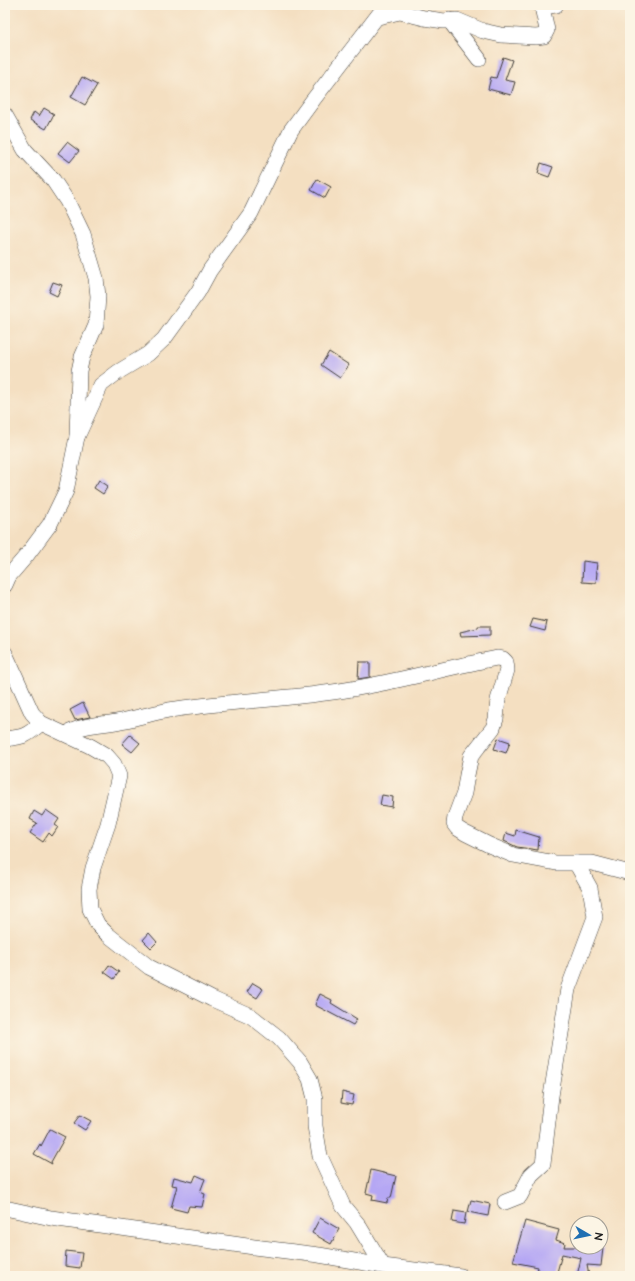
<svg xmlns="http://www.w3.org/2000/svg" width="635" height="1281" viewBox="0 0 635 1281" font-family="'Architects Daughter',sans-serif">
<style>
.building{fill:#b5a7f4}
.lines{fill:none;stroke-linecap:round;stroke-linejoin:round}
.minor-casing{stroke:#3c3935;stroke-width:16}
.minor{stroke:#fff;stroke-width:15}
</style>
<rect width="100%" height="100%" fill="#fcf5e5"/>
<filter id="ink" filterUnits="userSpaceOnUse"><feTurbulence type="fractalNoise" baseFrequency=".025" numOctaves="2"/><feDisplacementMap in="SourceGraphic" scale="8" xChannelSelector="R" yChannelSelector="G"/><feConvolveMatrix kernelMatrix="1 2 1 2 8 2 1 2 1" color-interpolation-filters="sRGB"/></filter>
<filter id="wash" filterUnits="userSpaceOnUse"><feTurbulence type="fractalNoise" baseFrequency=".012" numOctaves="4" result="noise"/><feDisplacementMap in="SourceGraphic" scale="16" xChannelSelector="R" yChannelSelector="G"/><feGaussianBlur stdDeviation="0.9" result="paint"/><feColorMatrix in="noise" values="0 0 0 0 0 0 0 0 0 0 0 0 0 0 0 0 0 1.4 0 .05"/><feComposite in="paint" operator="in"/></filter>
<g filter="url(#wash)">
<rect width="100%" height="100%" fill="#f4dfc1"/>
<g id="blocks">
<g class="building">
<path d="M503,57L512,60L505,80L515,82L511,95L488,89L491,77L496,78Z"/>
<path d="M82,77L97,85L85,105L71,97Z"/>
<path d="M44,108L54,114L46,129L30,120L34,112L39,116Z"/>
<path d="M67,142L79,151L70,162L58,153Z"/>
<path d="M541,163L553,167L549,177L538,173Z"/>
<path d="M317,179L331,187L325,198L311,190Z"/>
<path d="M53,282L62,285L57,296L49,292Z"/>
<path d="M329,352L349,365L340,378L321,365Z"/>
<path d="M99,480L108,486L103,494L94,488Z"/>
<path d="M583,561L597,563L596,572H597L596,583L582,582Z"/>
<path d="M533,619L547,622L545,631L530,627Z"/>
<path d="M478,626H490V635L461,636L460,632L478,628Z"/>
<path d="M359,662H370V677L358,679Z"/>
<path d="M83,703L90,717L75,720L70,710Z"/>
<path d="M130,735L140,743L132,752L122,744Z"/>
<path d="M498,738L510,742L506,753L494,749Z"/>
<path d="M382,795L393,797L392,807L380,805Z"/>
<path d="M46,810L59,819L55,825L58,827L52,836L49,833L43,842L30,833L37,823L30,819L34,811L42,816Z"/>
<path d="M516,830L539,837L538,850L517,847L504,841L506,833L515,836Z"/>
<path d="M149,933L157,942L151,948L143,940Z"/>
<path d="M109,965L119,972L114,979L104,972Z"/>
<path d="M253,983L263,989L257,998L247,992Z"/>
<path d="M320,994L332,1000L331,1003L357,1019L353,1025L315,1005Z"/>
<path d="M342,1092L354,1095L352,1105L341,1103Z"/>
<path d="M80,1115L91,1121L85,1130L74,1123Z"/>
<path d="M50,1129L65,1137L51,1162L52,1164L34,1154L40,1144L41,1146Z"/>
<path d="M371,1170L396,1176L391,1198H388L387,1203L372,1200L373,1195L366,1193Z"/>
<path d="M196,1175L205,1179L200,1192L205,1194L202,1207L189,1206L187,1212L171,1208L177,1186L172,1185L174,1177L193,1182Z"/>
<path d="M471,1200L490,1204L488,1216L468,1212Z"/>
<path d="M454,1211L466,1213L464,1224L452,1222Z"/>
<path d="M320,1218L339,1229L331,1244L312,1233Z"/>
<path d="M525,1221L559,1230L556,1240L565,1243L564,1247H600L603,1248L601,1266L587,1265L589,1276H577L581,1258L562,1254L556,1276H536L538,1267L513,1262Z"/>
<path d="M66,1251L82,1253L80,1268L65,1266Z"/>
</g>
</g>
</g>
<g filter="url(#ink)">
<use href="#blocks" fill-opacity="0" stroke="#3c3935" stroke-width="1"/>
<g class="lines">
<g class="minor-casing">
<g id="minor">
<path d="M378,17L400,12L424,18L444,21L457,20L483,31L501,35L536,37L544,36L547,30L542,7L556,5"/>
<path d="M449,20L479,59"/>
<path d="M5,115L25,150L53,180L67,201L83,234L96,278L98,296L96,325L82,357L79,371L77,437L66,491L50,524L27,555L9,576L5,585"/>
<path d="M77,437L101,385L118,372L148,354L164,339L198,292L210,270L251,213L291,130L313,100L386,5"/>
<path d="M5,653L32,713L41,723L90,746L107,756L114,764L119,776L108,824L93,868L89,889L90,909L98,925L107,934L149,967L212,999L251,1016L279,1038L300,1062L310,1079L315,1099V1126L320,1156L343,1206L357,1223L383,1266"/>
<path d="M66,734C82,724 103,725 121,721C137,718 153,713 169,710C220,702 273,700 325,693C383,686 439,669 497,658L503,659L506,662L507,670L498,700L496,719L493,728L471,756L467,775L464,793L455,817L454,824L457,828L465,833L489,845L513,855L556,863H592L630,873"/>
<path d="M5,739C24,737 27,736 41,723"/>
<path d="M505,1202L520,1196L531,1175L543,1164L551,1096L568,989L595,917L590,888L576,863"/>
<path d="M5,1208L51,1218L254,1247L319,1255L383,1266L461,1276"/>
</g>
</g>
<use href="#minor" class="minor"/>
</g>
</g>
<rect width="635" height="1281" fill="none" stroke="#fcf5e5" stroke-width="20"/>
<g transform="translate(589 1235) rotate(99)"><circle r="19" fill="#fcf5e5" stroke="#a29e95"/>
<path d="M0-3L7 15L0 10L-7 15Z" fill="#1f6fb2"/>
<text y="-6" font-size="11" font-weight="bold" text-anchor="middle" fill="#1c1c1c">N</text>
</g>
</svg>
